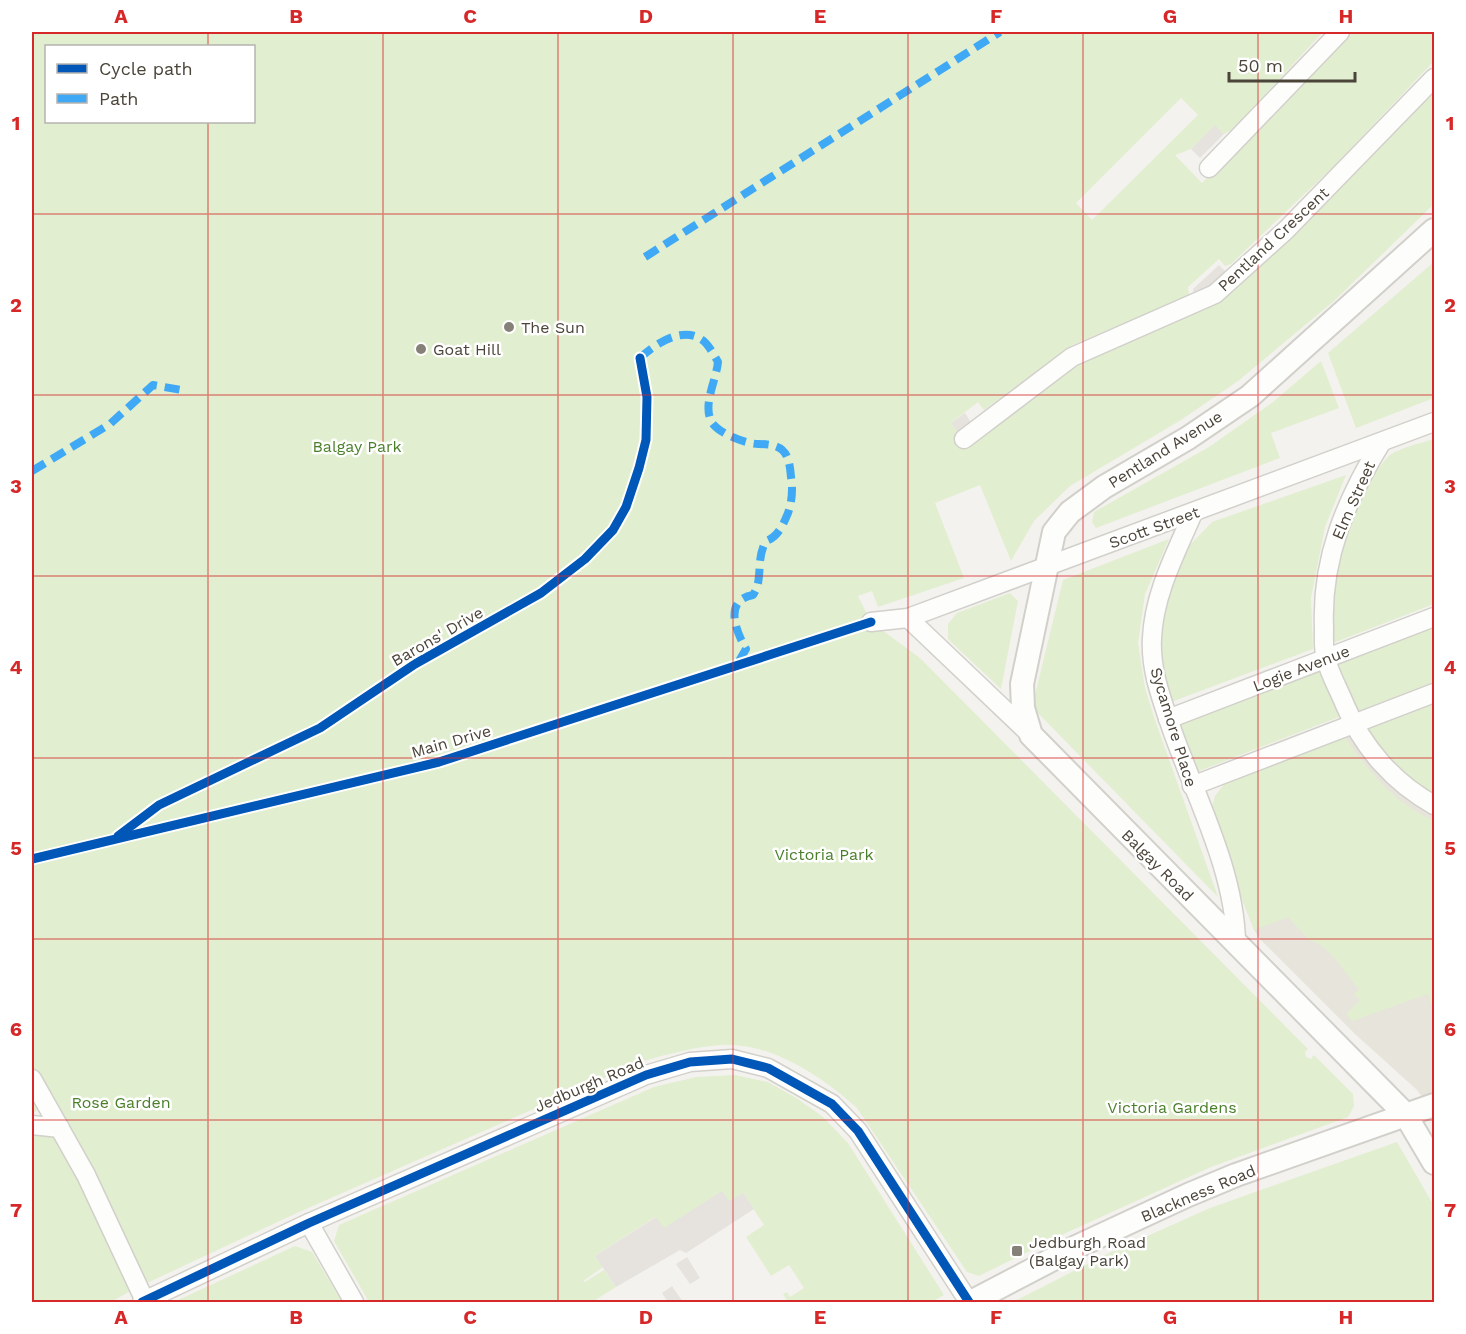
<svg xmlns="http://www.w3.org/2000/svg" width="1466" height="1334" viewBox="0 0 1466 1334" font-family="'Work Sans',sans-serif">
<style>
.residential{fill:#e7e4dc}
.green{fill:#e1eecf;fill-rule:evenodd}
.parking{fill:#e6e3df}
.lines{fill:none;stroke-linecap:round;stroke-linejoin:round}
.minor-casing{stroke:#d2d0cb;stroke-width:21}
.tertiary-casing{stroke:#d2d0cb;stroke-width:26}
.minor{stroke:#fdfdfc;stroke-width:18}
.tertiary{stroke:#fdfdfc;stroke-width:22}
.quiet{stroke:#3fa9f5;stroke-width:8;stroke-dasharray:15 8;stroke-linecap:butt}
.cycleway-casing{stroke:#fff;stroke-width:13}
.cycleway{stroke:#0057b8;stroke-width:9}
.grid{fill:none;stroke:#d62828;stroke-width:1.5;stroke-opacity:0.55}
.poi-dot{fill:#868178;stroke:#fff;stroke-width:2}
.labels{text-anchor:middle;stroke-width:5;stroke-linejoin:round;paint-order:stroke}
.street-label{font-size:16px;fill:#4b4439;stroke:#fff}
.poi-label{font-size:16px;fill:#4b4439;stroke:#fff;text-anchor:start}
.park-label{font-size:16px;fill:#4a7f2a;stroke:#fff}
.neatline{fill:none;stroke:#d62828;stroke-width:2}
.grid-label{font-size:20px;text-anchor:middle;font-weight:bold;fill:#d62828}
</style>
<rect width="100%" height="100%" fill="#f4f2ee"/>
<path class="residential" d="M1434,704V1114L1417,1090L1355,1034L1260,939L1254,930L1210,816L1215,796L1227,781Z"/>
<g class="green">
<path d="M32,32H1323L1233,129L1224,134L1215,126L1191,149L1175,155L1202,183L1277,108L1347,32H1434V61L1336,164L1231,264L1225,266L1219,259L1188,287L1189,296L1072,345L984,410L978,402L951,423L959,434L1078,362L1196,310L1434,88V204L1334,301L1238,381L1181,420L1070,486L1034,521L1011,561L980,485L935,503L964,578L878,607L872,591L858,596L871,622L920,658L1308,1049L1305,1052L1306,1057L1311,1059L1314,1055L1353,1094L1354,1106L1348,1117L1211,1167L1068,1232L979,1276L967,1272L857,1108C821,1076 771,1042 721,1045C694,1047 669,1054 643,1061L299,1212L132,1290L111,1302H32V1134L57,1137L42,1105L32,1115ZM46,46H254V122H46ZM1181,98L1198,115L1092,220L1076,203Z"/>
<path d="M1434,262V398L1356,428L1328,353Z"/>
<path d="M1321,361L1339,408L1271,433L1280,458L1096,528L1092,522L1094,512L1209,447L1273,402Z"/>
<path d="M1434,439V604L1333,643C1332,629 1330,615 1330,601C1331,558 1358,488 1388,457C1397,448 1422,443 1434,439Z"/>
<path d="M1346,475L1325,527L1311,598L1313,649L1171,702L1160,668L1158,637L1166,592L1188,547L1212,522Z"/>
<path d="M1169,539L1145,594L1138,643L1145,688L1155,720L1218,897L1036,711L1034,699L1063,580Z"/>
<path d="M1010,593L1018,601L1001,689L948,639V624L957,613Z"/>
<path d="M1434,625V682L1355,712L1336,663Z"/>
<path d="M1320,668L1339,717L1199,771L1193,767L1178,727L1180,721Z"/>
<path d="M1434,704V798C1407,777 1384,759 1367,729Z"/>
<path d="M1345,737C1370,773 1393,802 1434,821V1015L1428,994L1352,1021L1346,1014L1360,1000L1354,994L1359,989C1346,976 1329,943 1310,941L1288,917L1254,930L1210,816L1215,796L1227,781Z"/>
<path d="M735,1075L768,1082L798,1099L823,1117L848,1143L944,1295L932,1302H788L783,1294L787,1292L790,1297L804,1288L789,1265L771,1276L746,1237L764,1225L743,1193L729,1202L663,1229L655,1217L595,1256L603,1267L583,1281L585,1282L604,1270L616,1287L592,1302H369L334,1241L339,1225L654,1087L696,1077Z"/>
<path d="M1397,1142L1434,1206V1302H1013L1105,1255L1210,1208Z"/>
<path d="M295,1246L312,1252L342,1302H174Z"/>
</g>
<g class="parking">
<path d="M1215,125L1224,134L1200,158L1191,149Z"/>
<path d="M1219,265L1227,273L1211,288L1194,296L1193,289Z"/>
<path d="M965,413L972,424L959,434L951,423Z"/>
<path d="M722,1191L729,1201L743,1193L754,1209L686,1253L680,1250L616,1287L595,1256L656,1217L664,1228Z"/>
<path d="M687,1257L700,1278L690,1284L676,1264Z"/>
<path d="M672,1286L683,1302H668L662,1293Z"/>
</g>
<g class="lines">
<g class="minor-casing">
<g id="minor">
<path d="M1209,168L1340,32"/>
<path d="M964,439L1072,357L1215,294L1286,230L1434,78"/>
<path d="M1381,443C1346,500 1321,559 1324,627C1324,637 1323,649 1326,659C1330,675 1339,690 1345,705C1363,748 1394,783 1434,805"/>
<path d="M1193,513C1176,553 1154,593 1152,638C1150,670 1162,700 1172,730C1196,798 1235,871 1236,943"/>
<path d="M908,618L1031,735"/>
<path d="M871,622L908,618L1434,422"/>
<path d="M1168,719L1434,617"/>
<path d="M1192,786L1434,693"/>
<path d="M32,1079L86,1175L145,1301"/>
<path d="M32,1125L60,1128"/>
<path d="M309,1223L354,1302"/>
<path d="M142,1302L309,1223L646,1075L690,1062L732,1059L768,1068L832,1104L858,1131L969,1302"/>
</g>
</g>
<g class="tertiary-casing">
<g id="tertiary">
<path d="M1434,230L1250,396L1188,438L1104,487L1070,512L1054,532L1022,684L1023,708L1031,735L1405,1114L1434,1163"/>
<path d="M971,1302L1076,1247L1188,1195L1236,1175L1434,1105"/>
</g>
</g>
<use href="#minor" class="minor"/>
<use href="#tertiary" class="tertiary"/>
<g class="quiet">
<path d="M645,257L1000,32"/>
<path d="M640,358C654,345 681,326 701,339C708,343 714,355 718,362C716,381 703,403 711,421C717,433 746,444 758,444C784,444 789,452 791,477C793,489 792,502 788,513C783,525 778,537 766,541C755,560 764,579 753,595C724,600 735,630 746,649L736,666"/>
<path d="M32,471L110,424L153,385L187,391"/>
</g>
<g class="cycleway-casing">
<g id="cycleway">
<path d="M118,836L159,805L320,728L415,664L541,593L585,559L613,530L626,507L639,468L646,440L647,397L640,358"/>
<path d="M32,859L439,762L871,622"/>
<path d="M142,1302L309,1223L646,1075L690,1062L732,1059L768,1068L832,1104L858,1131L969,1302"/>
</g>
</g>
<use href="#cycleway" class="cycleway"/>
</g>
<path class="grid" d="M208,32V46M383,32V1302M558,32V1302M733,32V1302M908,32V1302M1083,32V1302M1258,32V1302M208,122V1302M32,214H1434M32,395H1434M32,576H1434M32,758H1434M32,939H1434M32,1120H1434"/>
<g class="poi-dot">
<circle cx="509" cy="327" r="6"/>
<circle cx="421" cy="349" r="6"/>
<rect x="1011" y="1245" width="12" height="12" rx="3"/>
</g>
<g class="labels">
<g class="street-label">
<text transform="translate(1273 239) rotate(-43)" y="6">Pentland Crescent</text>
<text transform="translate(1165 449) rotate(-32)" y="6">Pentland Avenue</text>
<text transform="translate(1353 500) rotate(-66)" y="6">Elm Street</text>
<text transform="translate(1154 527) rotate(-20)" y="6">Scott Street</text>
<text transform="translate(437 636) rotate(-30)" y="6">Barons' Drive</text>
<text transform="translate(1301 668) rotate(-21)" y="6">Logie Avenue</text>
<text transform="translate(1174 727) rotate(73)" y="6">Sycamore Place</text>
<text transform="translate(451 741) rotate(-16)" y="6">Main Drive</text>
<text transform="translate(1158 865) rotate(45)" y="6">Balgay Road</text>
<text transform="translate(589 1084) rotate(-23)" y="6">Jedburgh Road</text>
<text transform="translate(1198 1193) rotate(-23)" y="6">Blackness Road</text>
</g>
<g class="poi-label">
<text x="521" y="333">The Sun</text>
<text x="433" y="355">Goat Hill</text>
<text x="1029" y="1248">Jedburgh Road<tspan x="1029" dy="18">(Balgay Park)</tspan></text>
</g>
<g class="park-label">
<text x="357" y="452">Balgay Park</text>
<text x="824" y="860">Victoria Park</text>
<text x="121" y="1108">Rose Garden</text>
<text x="1172" y="1113">Victoria Gardens</text>
</g>
</g>
<rect width="1466" height="1334" fill="none" stroke="#ffffff" stroke-width="66"/>
<rect x="45" y="45" width="210" height="78" fill="#ffffff" stroke="#b7b4b0" stroke-width="1.5"/>
<rect x="57" y="64" width="30" height="9" fill="#0057b8" stroke="#b7b4b0" stroke-width="1.5"/>
<text x="99" y="75" font-size="18" fill="#4b4439">Cycle path</text>
<rect x="57" y="94" width="30" height="9" fill="#3fa9f5" stroke="#b7b4b0" stroke-width="1.5"/>
<text x="99" y="105" font-size="18" fill="#4b4439">Path</text>
<path d="M1229 72v9h126v-9" fill="none" stroke="#4b4439" stroke-width="3"/>
<text x="1238" y="72" font-size="18" fill="#4b4439" stroke="#ffffff" stroke-width="4.5" paint-order="stroke">50 m</text>
<rect x="33" y="33" width="1400" height="1268" class="neatline"/>
<g class="grid-label">
<text x="121" y="23">A</text>
<text x="296" y="23">B</text>
<text x="470" y="23">C</text>
<text x="646" y="23">D</text>
<text x="820" y="23">E</text>
<text x="996" y="23">F</text>
<text x="1170" y="23">G</text>
<text x="1346" y="23">H</text>
<text x="16" y="130">1</text>
<text x="1450" y="130">1</text>
<text x="16" y="312">2</text>
<text x="1450" y="312">2</text>
<text x="16" y="493">3</text>
<text x="1450" y="493">3</text>
<text x="16" y="674">4</text>
<text x="1450" y="674">4</text>
<text x="16" y="855">5</text>
<text x="1450" y="855">5</text>
<text x="16" y="1036">6</text>
<text x="1450" y="1036">6</text>
<text x="16" y="1217">7</text>
<text x="1450" y="1217">7</text>
<text x="121" y="1324">A</text>
<text x="296" y="1324">B</text>
<text x="470" y="1324">C</text>
<text x="646" y="1324">D</text>
<text x="820" y="1324">E</text>
<text x="996" y="1324">F</text>
<text x="1170" y="1324">G</text>
<text x="1346" y="1324">H</text>
</g>
</svg>
